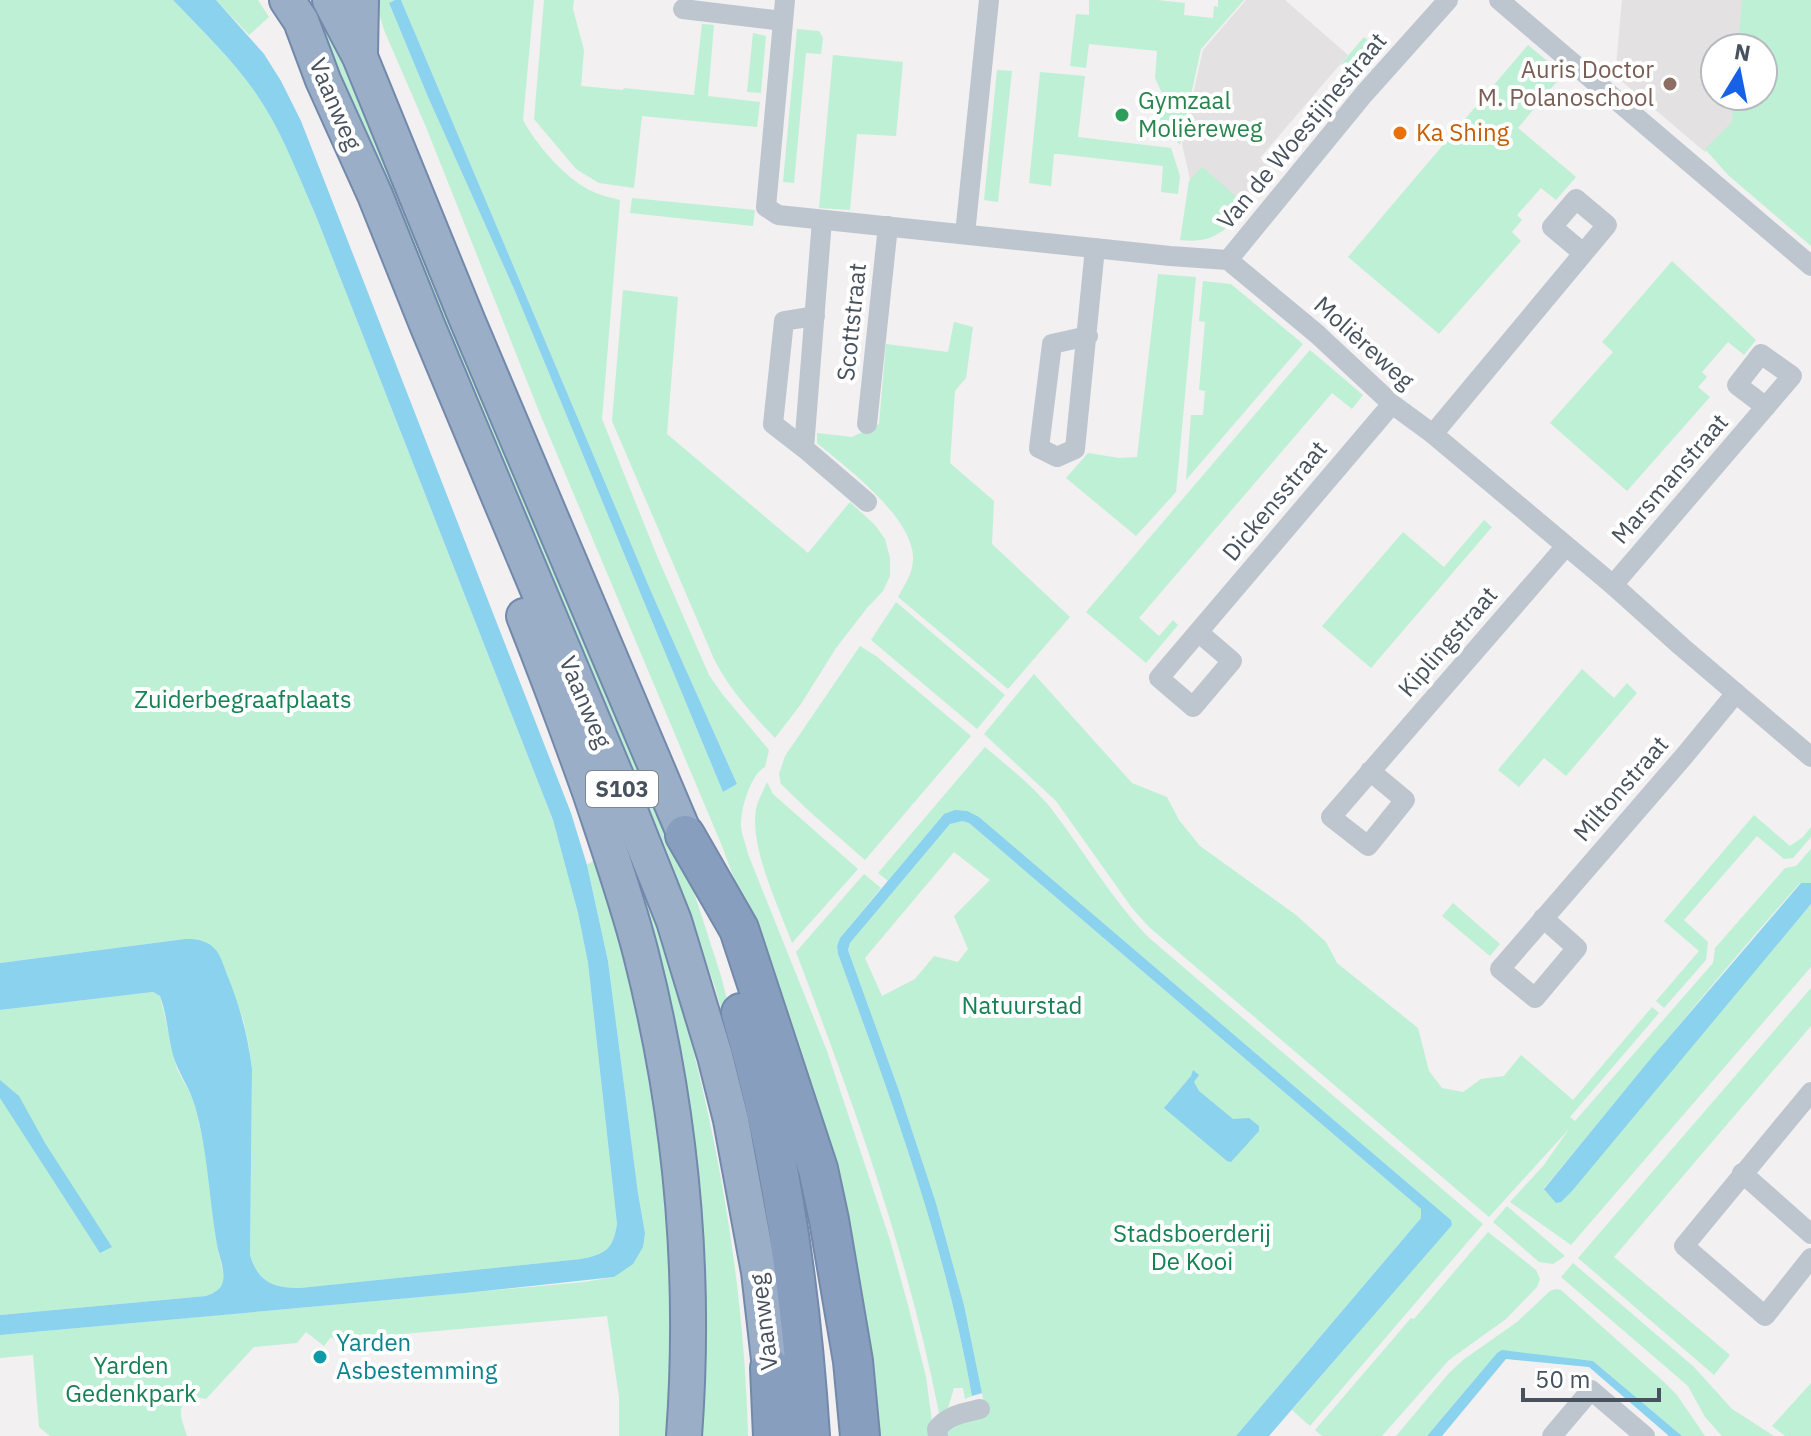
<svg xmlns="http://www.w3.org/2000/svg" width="1811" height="1436" viewBox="0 0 1811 1436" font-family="'IBM Plex Sans',sans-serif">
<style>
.education{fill:#e3e1e2}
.green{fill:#bef0d5;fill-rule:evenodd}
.water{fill:#8ad2ee}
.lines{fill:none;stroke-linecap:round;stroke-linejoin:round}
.trunk-casing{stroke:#7289ab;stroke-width:38}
.motorway-casing{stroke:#7289ab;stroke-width:42}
.minor{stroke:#bdc6cf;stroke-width:20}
.trunk{stroke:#9baec7;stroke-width:34}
.motorway{stroke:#879ebf;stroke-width:38}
.education-dot{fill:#8d6e63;stroke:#fff;stroke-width:3}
.leisure-dot{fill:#2e9e5b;stroke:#fff;stroke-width:3}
.food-dot{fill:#e8710a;stroke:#fff;stroke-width:3}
.culture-dot{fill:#0f9aa8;stroke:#fff;stroke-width:3}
.labels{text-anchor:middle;stroke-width:8;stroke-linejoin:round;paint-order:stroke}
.shield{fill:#fff;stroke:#7e868e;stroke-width:2}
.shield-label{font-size:22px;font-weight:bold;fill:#47525e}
.education-label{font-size:24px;fill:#785e54;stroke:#fff;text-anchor:end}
.leisure-label{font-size:24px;fill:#27864d;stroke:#fff;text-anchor:start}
.street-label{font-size:24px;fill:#47525e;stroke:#fff}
.food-label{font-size:24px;fill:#c56008;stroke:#fff;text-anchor:start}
.park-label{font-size:24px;fill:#158254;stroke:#fff}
.culture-label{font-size:24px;fill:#0d838f;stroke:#fff;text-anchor:start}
</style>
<rect width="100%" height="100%" fill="#f2f0f0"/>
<g class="education">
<path d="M1246,0H1285L1348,55L1260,158L1274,170L1223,231L1181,240L1190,179L1182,144L1203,50Z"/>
<path d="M1622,0H1746L1741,48H1715V96H1737L1734,123L1705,152L1611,72L1616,66Z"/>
</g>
<g class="green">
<path d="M0,0H173C204,33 238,65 263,103C286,137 299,179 316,216L553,820L578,913L588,963L617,1224C613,1250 605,1254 581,1259L300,1288C273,1288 258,1282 250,1255L252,1069L249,1047L243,1019L222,962L185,939L0,963Z"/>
<path d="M216,0H258L269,17L249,35Z"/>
<path d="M375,0H395L389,3L428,97L514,289L723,792L737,784L653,596L401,0H534L523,120C536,144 561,173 584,187C595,194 608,197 620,200L602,419L657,556L709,675L723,695L769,750L765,767C750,775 740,811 741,827C742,836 746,845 748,854L827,1051L890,1240L908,1305L926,1377L934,1436H873L772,981L722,846L540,414L426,127L384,30Z"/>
<path d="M544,0H574L573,9L584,50L581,86L623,90L624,88L694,95L702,24L714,25L708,96L760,102L757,127L642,116L634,188L599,183L576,169L534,119Z"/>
<path d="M1089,0H1157L1185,3L1184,15L1213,18L1214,6L1218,7V0H1244L1201,49L1180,145L1176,140L1158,138L1163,95L1155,78L1157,51L1089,44L1086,68L1070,66L1076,14L1089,15Z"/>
<path d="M1742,0H1811V246L1728,175L1705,149L1732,122L1734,96H1763V48H1738Z"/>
<path d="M316,12H320L691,883L721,976L740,1050L768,1208L739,1073L715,987L668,853L314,15Z"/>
<path d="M797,29L819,31L823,38L821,54L806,53L794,183L783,182Z"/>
<path d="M753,33L766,36L761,93L747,92Z"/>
<path d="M1364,37L1379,50L1356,77L1341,64Z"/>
<path d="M1528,45L1563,74L1518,128L1576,177L1556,200L1541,188L1517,215L1522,220L1512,232L1521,241L1439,334L1348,257Z"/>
<path d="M833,55L903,62L896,136L857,134L850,210L819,208Z"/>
<path d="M997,70L1012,71L998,202L984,200Z"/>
<path d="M1040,72L1085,76L1078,137L1171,148L1180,176L1178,194L1161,192L1163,166L1059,154H1054L1051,186L1029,183Z"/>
<path d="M1202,167L1246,205C1225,230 1216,244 1180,240L1189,181Z"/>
<path d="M632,198L755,210L753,226L630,213Z"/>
<path d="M1672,261L1756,340L1744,355L1728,342L1702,372L1707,377L1698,387L1710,397L1627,491L1550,423L1613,352L1602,342Z"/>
<path d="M1158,274L1196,277L1176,492L1136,536L1066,478L1088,453L1119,458L1137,457Z"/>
<path d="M1203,281L1231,284L1303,344L1186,480L1191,415H1203L1205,391L1199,390L1205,322L1199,321Z"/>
<path d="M623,290L678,297L667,434L808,553L850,502L875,525L885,539L890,558V576L883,591L867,608L836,648L801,704L775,738C751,713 730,690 714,659L612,421Z"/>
<path d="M954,322L973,327L966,378L955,391L950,463L994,501L992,544L1070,617L1008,689L898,597C905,584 914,572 913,556C911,516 846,467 817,443V433L852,437L879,424L886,344L948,352Z"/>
<path d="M1310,350L1363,395L1352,409L1332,393L1139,618L1159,636L1173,620L1178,625L1146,663L1086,612Z"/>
<path d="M1484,520L1492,527L1371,668L1322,626L1403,532L1444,567Z"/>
<path d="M896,602L1005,695L977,729L871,640Z"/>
<path d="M860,646L876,656L971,736L865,860L809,811L781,784L779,774L785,756Z"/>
<path d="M1582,669L1614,698L1627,683L1637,693L1566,776L1544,758L1519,787L1498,770Z"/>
<path d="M1034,674L1132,783L1167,797L1179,820L1200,846L1296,915L1326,942L1337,963L1418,1028L1429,1071L1442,1088L1463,1092L1481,1079L1504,1076L1521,1055L1573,1100L1652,1007L1659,1013L1570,1117L1575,1121L1713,963L1715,948L1785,868L1796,866L1811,849V883H1800C1712,982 1630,1086 1544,1188L1561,1201L1811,904V967L1571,1245L1510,1202L1544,1165L1569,1129L1489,1217L1149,927L1132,908L1056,801L984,734Z"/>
<path d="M985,747C1008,767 1034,786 1053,811C1085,853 1111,898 1147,936L1483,1224L1310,1426L1292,1410L1451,1225V1220L979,817L944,814L888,881L878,873Z"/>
<path d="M767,782L773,794L858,869L792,943C779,907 747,843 757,805C759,798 764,790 767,782Z"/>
<path d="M1754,815L1790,846L1803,837L1811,827V837L1793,858L1784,859L1757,836L1684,920L1708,942L1706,960L1664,1008L1656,1001L1699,951L1664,921Z"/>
<path d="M955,821H962L969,823L1421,1209V1218L1236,1436H944L958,1419L986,1413L964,1305L936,1203L898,1088L848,950L850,943L950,824ZM954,852L990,880L954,916L968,949L958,962L934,956L915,979L882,996L865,958Z"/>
<path d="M617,829C636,873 656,918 670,964C682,1003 691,1042 701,1082C728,1199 745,1316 748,1436H697L700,1379Z"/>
<path d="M602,855L668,1144L675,1436H619V1397L607,1316L335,1340L331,1337L324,1346L306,1332L297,1343L254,1347L206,1399L190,1396C175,1409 182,1419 187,1436H50L39,1427L33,1355L0,1358V1335L584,1282L614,1277L645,1233L638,1193L608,961L587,865Z"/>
<path d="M864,874L881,888L840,938L837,946L838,954C891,1099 945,1243 972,1396L965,1399L963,1388H954L948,1408L939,1413C908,1254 853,1102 796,952Z"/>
<path d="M1453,903L1500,944L1490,956L1442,916Z"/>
<path d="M1811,988V1026L1614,1257L1730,1355L1714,1375L1578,1258Z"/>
<path d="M153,992L160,996L177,1069L194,1101L206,1154L217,1245L223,1272V1282L218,1291L206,1296L0,1315V1010Z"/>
<path d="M1507,1206L1565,1256L1553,1264L1539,1262L1493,1222Z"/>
<path d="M1488,1232L1536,1270L1540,1279L1537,1287L1506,1319L1449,1360L1382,1436H1322L1315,1430L1411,1318L1414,1319Z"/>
<path d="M1573,1263L1694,1367L1732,1409L1774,1436H1722L1705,1417L1688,1386L1561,1277Z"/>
<path d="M1556,1289L1561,1290L1664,1382L1677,1395L1705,1436H1682L1593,1361L1497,1353L1427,1436H1396L1449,1373L1463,1360L1517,1322L1550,1291Z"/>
<path d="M1811,1383V1436H1785L1772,1426Z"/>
</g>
<g class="water">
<path d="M173,0H216L264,54L281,81L301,121L571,813L587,865L608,961L638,1193L645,1233L643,1247L633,1264L614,1277L465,1293L0,1335V1315L206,1296C214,1293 221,1290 223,1281C225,1269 219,1256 217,1245C209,1198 208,1152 195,1106C190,1088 178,1073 173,1055C168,1036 167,1015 160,996L153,992L0,1010V963L185,939C196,939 206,940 214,948C221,955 224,967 228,977C240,1007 248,1036 252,1069L250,1255C258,1282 273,1288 300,1288L581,1259C605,1254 613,1250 617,1224L588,963L578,913L553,820L316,216C300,180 286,142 266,109C242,68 205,34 173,0Z"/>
<path d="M395,0H401L653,596L737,784L723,792L514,289L428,97L389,3Z"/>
<path d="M955,810L967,811L979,817L1451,1220L1452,1225L1269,1436H1236L1421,1218V1209L969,823L962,821L950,824L850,943L848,950L898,1088L936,1203L964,1305L982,1393L972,1396C945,1243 891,1099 838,954L837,946L840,938L944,814Z"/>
<path d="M1801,883H1811V904L1572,1191L1561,1202L1556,1203L1544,1189L1652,1057Z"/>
<path d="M1193,1070L1199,1075L1194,1082L1199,1091L1233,1119L1249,1118L1259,1126V1131L1231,1162L1227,1161L1164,1108L1191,1076Z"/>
<path d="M0,1080L19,1096L45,1143L112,1247L100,1253L0,1098Z"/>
<path d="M1502,1350L1593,1361L1682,1436H1669L1589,1367L1506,1359L1442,1436H1427L1497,1353Z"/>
</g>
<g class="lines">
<g class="trunk-casing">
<g id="trunk">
<path d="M287,0L301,21L323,80L375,195L428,327L621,788L674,921L715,1056L731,1120L759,1272L770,1368"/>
<path d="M330,0L360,57L468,322L685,835"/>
<path d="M360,53L361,0"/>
<path d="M524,616C547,674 569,733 590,792C608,846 627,899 641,954C681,1111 696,1274 684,1436"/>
</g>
</g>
<g class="motorway-casing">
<g id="motorway">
<path d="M685,835L739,929L818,1169L829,1220L853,1361L860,1436"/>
<path d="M741,1013C781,1150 801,1294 810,1436"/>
<path d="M770,1368L773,1436"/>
</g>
</g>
<g class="minor">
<path d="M785,0L766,207L778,215L1170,256L1228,260L1317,334L1392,404L1433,434L1613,585L1682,647L1811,757"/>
<path d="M1499,0L1811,266"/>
<path d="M683,9L783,21"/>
<path d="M822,220L804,448L867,502"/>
<path d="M965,234L989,0"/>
<path d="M1228,260L1364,94L1448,0"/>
<path d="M1088,336L1052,344L1039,448L1057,457L1075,449L1095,248"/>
<path d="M867,424L888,226"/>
<path d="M1433,434L1607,225L1576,199L1552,227L1583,253"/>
<path d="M804,448L773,424L784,321L815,316"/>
<path d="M1613,585L1792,376L1761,354L1737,385L1766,407"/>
<path d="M1198,632L1232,661L1193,707L1159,678L1392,404"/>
<path d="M1370,771L1405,800L1368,846L1331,817L1566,546"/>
<path d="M1543,918L1577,948L1535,998L1500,969L1685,755L1736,693"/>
<path d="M1811,1092L1684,1246L1765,1316L1811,1258"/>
<path d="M1742,1173L1811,1234"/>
<path d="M938,1436L937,1429C948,1415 963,1413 980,1409"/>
<path d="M1552,1436L1591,1390L1645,1436"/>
</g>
<use href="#trunk" class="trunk"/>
<use href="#motorway" class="motorway"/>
</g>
<circle class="education-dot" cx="1670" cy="84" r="8"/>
<circle class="leisure-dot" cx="1122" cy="115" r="8"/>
<circle class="food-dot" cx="1400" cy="133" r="8"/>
<circle class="culture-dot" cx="320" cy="1357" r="8"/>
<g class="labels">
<rect class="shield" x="586" y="771" width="72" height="36" rx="6"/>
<g class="shield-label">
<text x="622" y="797">S103</text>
</g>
<g class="education-label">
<text x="1654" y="78">Auris Doctor<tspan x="1654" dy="28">M. Polanoschool</tspan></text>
</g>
<g class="leisure-label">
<text x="1138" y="109">Gymzaal<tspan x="1138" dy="28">Molièreweg</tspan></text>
</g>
<g class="street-label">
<text transform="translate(335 104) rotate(67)" y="8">Vaanweg</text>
<text transform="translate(1302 131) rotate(-50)" y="8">Van de Woestijnestraat</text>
<text transform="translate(852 322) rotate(-84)" y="8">Scottstraat</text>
<text transform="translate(1364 343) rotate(42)" y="8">Molièreweg</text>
<text transform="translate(1670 479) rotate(-49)" y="8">Marsmanstraat</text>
<text transform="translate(1275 501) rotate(-50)" y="8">Dickensstraat</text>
<text transform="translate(1448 642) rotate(-49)" y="8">Kiplingstraat</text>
<text transform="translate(585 702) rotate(67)" y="8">Vaanweg</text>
<text transform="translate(1621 789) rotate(-49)" y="8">Miltonstraat</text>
<text transform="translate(764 1322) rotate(-97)" y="8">Vaanweg</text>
</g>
<g class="food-label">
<text x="1416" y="141">Ka Shing</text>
</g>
<g class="park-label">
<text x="243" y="708">Zuiderbegraafplaats</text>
<text x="1022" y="1014">Natuurstad</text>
<text x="1192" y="1242">Stadsboerderij<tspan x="1192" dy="28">De Kooi</tspan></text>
<text x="131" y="1374">Yarden<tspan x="131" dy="28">Gedenkpark</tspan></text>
</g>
<g class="culture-label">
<text x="336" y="1351">Yarden<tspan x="336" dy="28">Asbestemming</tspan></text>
</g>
</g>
<g transform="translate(1739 72) rotate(10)"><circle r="38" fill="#ffffff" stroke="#b5babf" stroke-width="2"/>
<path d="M0-6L14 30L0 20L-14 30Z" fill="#1661e6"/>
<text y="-12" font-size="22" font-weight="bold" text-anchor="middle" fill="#47525e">N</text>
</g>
<path d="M1523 1388v12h136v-12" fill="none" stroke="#47525e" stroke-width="4"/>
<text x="1535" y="1388" font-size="24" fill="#47525e" stroke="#ffffff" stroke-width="6" paint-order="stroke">50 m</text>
</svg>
